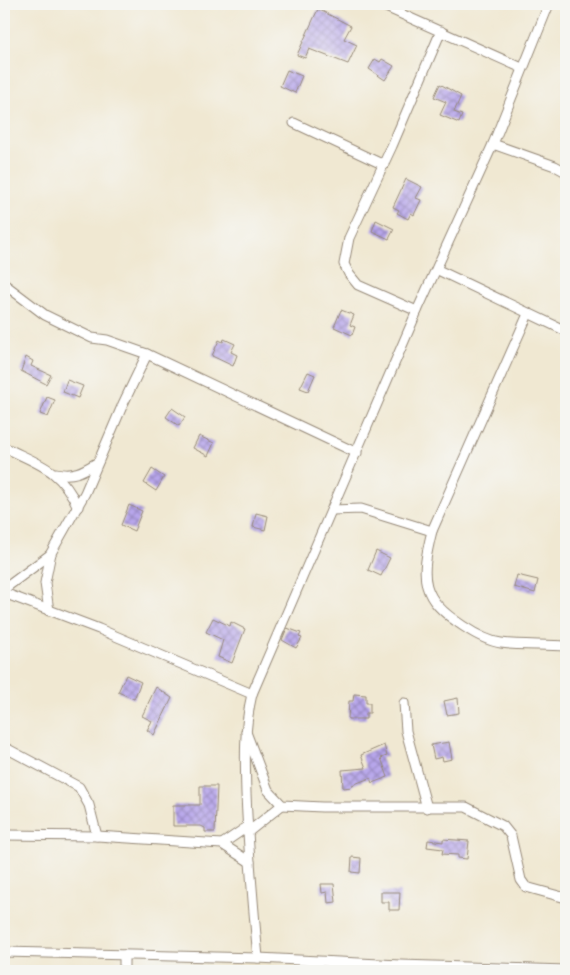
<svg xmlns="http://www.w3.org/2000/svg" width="570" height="975" viewBox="0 0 570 975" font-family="Caveat,sans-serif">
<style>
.building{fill:url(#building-cross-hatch)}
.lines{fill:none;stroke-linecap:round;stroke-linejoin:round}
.street-casing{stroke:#968978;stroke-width:11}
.street{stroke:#fff;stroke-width:9}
</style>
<defs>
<pattern id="building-cross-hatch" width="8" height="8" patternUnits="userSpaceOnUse" patternTransform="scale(1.25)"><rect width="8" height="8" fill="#b7a6eb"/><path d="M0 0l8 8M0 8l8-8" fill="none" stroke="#9687be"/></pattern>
</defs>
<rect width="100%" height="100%" fill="#f6f6f2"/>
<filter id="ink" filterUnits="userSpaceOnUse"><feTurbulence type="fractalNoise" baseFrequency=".02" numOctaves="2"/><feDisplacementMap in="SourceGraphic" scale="10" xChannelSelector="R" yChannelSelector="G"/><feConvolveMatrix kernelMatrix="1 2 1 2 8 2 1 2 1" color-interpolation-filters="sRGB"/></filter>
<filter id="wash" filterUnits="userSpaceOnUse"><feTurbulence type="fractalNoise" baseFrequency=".0096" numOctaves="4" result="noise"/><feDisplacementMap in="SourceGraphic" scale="20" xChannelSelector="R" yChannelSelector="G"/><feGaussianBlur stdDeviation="1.12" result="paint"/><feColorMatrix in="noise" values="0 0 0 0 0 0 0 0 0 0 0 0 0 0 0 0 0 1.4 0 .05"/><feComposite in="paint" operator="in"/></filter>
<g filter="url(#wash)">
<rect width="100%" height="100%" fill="#f0e8d2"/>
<g id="blocks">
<g class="building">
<path d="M318,9L351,26L344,39L357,45L348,64L309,49L305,58L297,55Z"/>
<path d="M375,59L380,62L382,59L394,66L385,80L369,69Z"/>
<path d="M287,70L302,76L295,93L280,86Z"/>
<path d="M440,84L461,96L454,112L462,115L459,123L440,115L446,102L434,97Z"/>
<path d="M406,179L422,187L416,198L421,200L414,215L411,213L408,219L397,213L399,210L393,207Z"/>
<path d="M376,220L394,229L389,239L372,231Z"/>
<path d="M341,310L354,315L350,325L355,327L352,335L334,327Z"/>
<path d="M224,339L235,344L231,352L237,355L233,366L212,356L219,340L223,342Z"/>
<path d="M26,357L33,361L31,366L51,375L46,384L21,371Z"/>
<path d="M308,372L315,375L308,391L300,388Z"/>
<path d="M67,380L83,386L78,398L63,392Z"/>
<path d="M47,397L55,400L48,417L40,414Z"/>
<path d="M172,408L185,417L179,426L166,417Z"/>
<path d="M199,436L214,443L208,456L193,448Z"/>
<path d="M152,469L164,477L156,491L144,483Z"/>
<path d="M129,505L142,511L134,531L121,525Z"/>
<path d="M256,513L268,516L265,530L253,527Z"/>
<path d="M376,551L390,558L381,576L368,570Z"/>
<path d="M517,575L538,580L535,593L514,587Z"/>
<path d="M213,618L230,626L231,622L245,629L232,663L218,657L223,640L206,632Z"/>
<path d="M287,628L301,633L299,637L302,638L296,648L282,640Z"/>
<path d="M126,675L141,682L134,699L118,692Z"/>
<path d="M156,687L172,698L154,735L147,730L152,721L142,716Z"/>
<path d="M354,694L366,695V703H370V713H366V719H348L349,701H353Z"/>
<path d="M458,698L459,713L447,715L444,701Z"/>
<path d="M449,742L452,759L443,761L442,757L434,759L431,745Z"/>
<path d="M384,745L387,756L381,758L388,777L372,783L370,778L352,785V787L343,788L342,770L366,768L361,755Z"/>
<path d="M200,786H217L215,832H205V828L201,826H173V805H200Z"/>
<path d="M443,839L469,841L467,859L458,858V855L442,854L443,849L427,847L428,840L443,842Z"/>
<path d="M352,857L361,858L360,873L351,872Z"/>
<path d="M321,884H334L336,902L328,903L327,892L322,893Z"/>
<path d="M381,892H400L399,910H389V902H381Z"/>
</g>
</g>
</g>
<g filter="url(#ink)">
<use href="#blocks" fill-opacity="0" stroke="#968978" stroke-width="1"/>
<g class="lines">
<g class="street-casing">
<g id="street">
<path d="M379,4L522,68"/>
<path d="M294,123L384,165"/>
<path d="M493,144L555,166L566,172"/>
<path d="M438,270L566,331"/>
<path d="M4,284L45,315L92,338L107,340L147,354L357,453"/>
<path d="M417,311L358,285L349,274L344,264L349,238L392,146L441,31"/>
<path d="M528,314L432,531C420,579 420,598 463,626C475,634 487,641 501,643C522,646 545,644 566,646"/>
<path d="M4,447C40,465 60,468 78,507"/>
<path d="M56,473C74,477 83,471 98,462"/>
<path d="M332,510L361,509L432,531"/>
<path d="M4,589L51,554"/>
<path d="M4,593L99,629L252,694"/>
<path d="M49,611L45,583L51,553L85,493L123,404L147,354"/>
<path d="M404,703L406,731L427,808"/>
<path d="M246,732L268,790L282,805L322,807H466L503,826L511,836L521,880L526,887L566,898"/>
<path d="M4,747L79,787L89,805L97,836"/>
<path d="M247,833L282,805"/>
<path d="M4,835L97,836L222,844L250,862"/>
<path d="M222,844L247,827"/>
<path d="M4,952L258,958L400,965L566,970"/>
<path d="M258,958C253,903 248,848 246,793C245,759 244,728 252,694L417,311L493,144L549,4"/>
<path d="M124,971V955"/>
</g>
</g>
<use href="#street" class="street"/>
</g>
</g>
<rect width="570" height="975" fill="none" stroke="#f6f6f2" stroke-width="20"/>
</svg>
